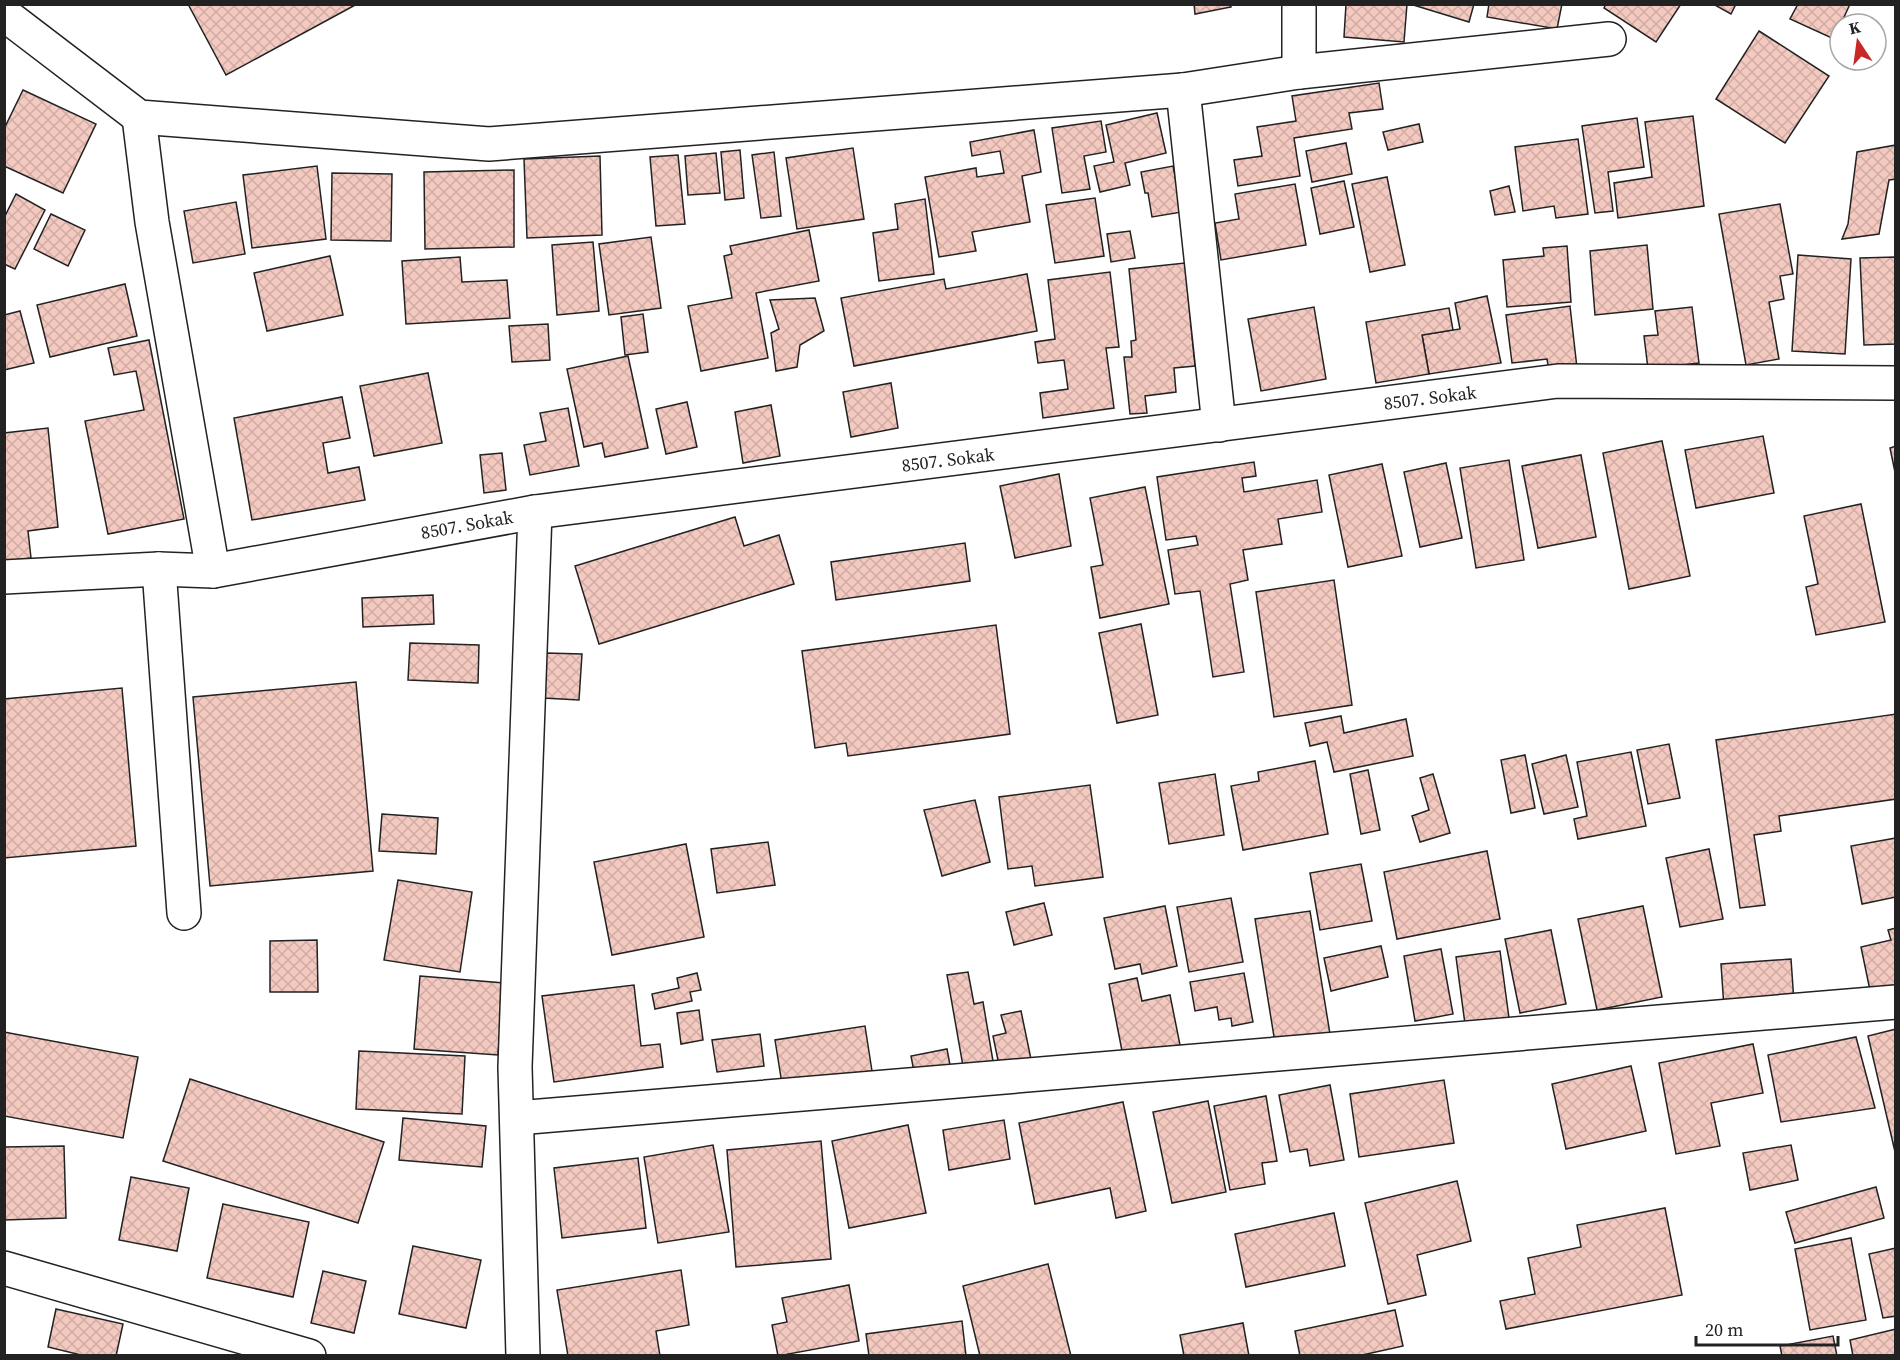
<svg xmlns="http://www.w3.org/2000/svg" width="1900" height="1360" viewBox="0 0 1900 1360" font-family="'Source Serif 4',serif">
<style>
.building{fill:url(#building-cross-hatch);stroke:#222;stroke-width:1.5}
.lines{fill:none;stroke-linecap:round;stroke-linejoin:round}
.minor-casing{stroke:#222;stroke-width:36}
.minor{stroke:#fff;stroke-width:33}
.labels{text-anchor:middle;stroke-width:4.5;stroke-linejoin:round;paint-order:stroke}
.street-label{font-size:18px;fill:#222;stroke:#fff}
</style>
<defs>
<pattern id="building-cross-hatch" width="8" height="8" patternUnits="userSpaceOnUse" patternTransform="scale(1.5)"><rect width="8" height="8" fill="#f3c9c0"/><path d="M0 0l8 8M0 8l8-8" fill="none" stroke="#d0aca5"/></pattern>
</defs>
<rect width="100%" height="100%" fill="#fff"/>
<g class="building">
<path d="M188,4H357L226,75Z"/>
<path d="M1194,4H1230L1231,7L1195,14Z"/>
<path d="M1346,4H1407L1404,42L1344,37Z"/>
<path d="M1410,4H1474L1469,22Z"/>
<path d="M1489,4H1562L1557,29L1487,17Z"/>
<path d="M1606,4H1681L1656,42L1604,8Z"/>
<path d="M1713,4H1736L1731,14Z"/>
<path d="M1798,4H1850L1834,39L1790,19Z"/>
<path d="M1759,31L1829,76L1785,143L1716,99Z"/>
<path d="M1379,83L1383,109L1349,113L1352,129L1294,138L1300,176L1238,186L1234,160L1262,156L1257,127L1296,121L1292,96Z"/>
<path d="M23,90L96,124L63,193L4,166V129Z"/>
<path d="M1157,113L1166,153L1125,163L1130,185L1100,192L1094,166L1114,162L1106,125Z"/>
<path d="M1693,116L1704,206L1618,218L1614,183L1652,177L1645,122Z"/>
<path d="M1637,118L1644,167L1608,172L1613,211L1595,213L1582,126Z"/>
<path d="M1101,121L1106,152L1084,156L1090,189L1062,193L1052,128Z"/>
<path d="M1419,124L1423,142L1388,150L1383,132Z"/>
<path d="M1034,130L1041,172L1022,176L1030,222L972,232L976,251L939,257L925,177L976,168L977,177L1004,173L1000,151L972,156L970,142Z"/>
<path d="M1578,139L1588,214L1556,218L1554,206L1523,211L1515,147Z"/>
<path d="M1346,143L1352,174L1312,182L1306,151Z"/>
<path d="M1896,145V179L1889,180L1879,234L1842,239L1848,224L1857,152Z"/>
<path d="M853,148L864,219L797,229L786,158Z"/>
<path d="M740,150L744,198L725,200L721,152Z"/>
<path d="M774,152L781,216L761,218L752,155Z"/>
<path d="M716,153L720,193L688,195L685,156Z"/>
<path d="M678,155L685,224L656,226L650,157Z"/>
<path d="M600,156L602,235L527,238L524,159Z"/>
<path d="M317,166L326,239L252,248L243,175Z"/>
<path d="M1173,166L1182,212L1152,217L1148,193H1145L1141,172Z"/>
<path d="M514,170V247L425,249L424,172Z"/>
<path d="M332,173L392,174L391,241L331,240Z"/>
<path d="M1387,177L1405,265L1370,272L1352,184Z"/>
<path d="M1344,181L1354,227L1320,234L1311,188Z"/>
<path d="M1295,184L1306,245L1221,260L1215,223L1239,219L1235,194Z"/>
<path d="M1509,186L1515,212L1495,215L1490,191Z"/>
<path d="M16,194L45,210L15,269L4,264V218Z"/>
<path d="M1095,198L1104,256L1055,263L1046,205Z"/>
<path d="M925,199L934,274L879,281L873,233L898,229L895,204Z"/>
<path d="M236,202L245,254L193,263L184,211Z"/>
<path d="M1780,204L1793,274L1780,276L1784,299L1769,302L1779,359L1746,365L1719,214Z"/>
<path d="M51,214L85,230L68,266L34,249Z"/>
<path d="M809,230L819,281L756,293L768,358L701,371L688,306L732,298L724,256L732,254L730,246Z"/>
<path d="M1130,231L1135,258L1111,262L1107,234Z"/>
<path d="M651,237L661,308L609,315L599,244Z"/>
<path d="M593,242L599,311L557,315L552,245Z"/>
<path d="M1647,245L1653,309L1595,315L1590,251Z"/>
<path d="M1567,246L1571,302L1507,307L1503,260L1544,256L1543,248Z"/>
<path d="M1798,255L1851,259L1845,354L1792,351Z"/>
<path d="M330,256L343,315L267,331L254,273Z"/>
<path d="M460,257L462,282L507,280L510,318L406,324L402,261Z"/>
<path d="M1896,257V344L1864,345L1860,258Z"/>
<path d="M1185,263L1195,366L1174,368L1176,392L1145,396L1147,413L1130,414L1124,357H1132L1131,341L1136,340L1129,269Z"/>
<path d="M1110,272L1119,347L1106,348L1114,408L1043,418L1040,393L1068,389L1064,360L1038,363L1035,342L1055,339L1048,280Z"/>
<path d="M1027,274L1037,331L854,366L841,298L944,279L946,289Z"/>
<path d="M125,284L137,336L50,357L37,305Z"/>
<path d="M1487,296L1501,363L1429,374L1422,335L1460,329L1455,303Z"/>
<path d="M815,298L824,331L800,345L797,367L776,371L771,333L779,329L770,300Z"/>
<path d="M1570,306L1577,368L1549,371L1547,359L1512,363L1506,315Z"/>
<path d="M1314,307L1326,379L1261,391L1248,319Z"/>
<path d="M1692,307L1699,363L1648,369L1644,336L1658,335L1655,311Z"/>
<path d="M1449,308L1453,330L1422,335L1429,374L1376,383L1366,322Z"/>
<path d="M20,311L34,363L4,370V315Z"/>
<path d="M643,314L648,352L625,355L621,317Z"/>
<path d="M548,324L550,360L512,362L509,326Z"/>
<path d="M149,340L184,519L108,534L85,421L144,410L136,371L114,375L108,348Z"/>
<path d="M628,356L648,448L605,457L602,443L584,447L567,369Z"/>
<path d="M428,373L442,443L374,456L360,386Z"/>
<path d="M891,383L898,428L851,437L843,392Z"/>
<path d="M342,397L350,438L323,443L328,473L359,467L365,500L252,520L234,418Z"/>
<path d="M687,402L697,447L666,454L656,409Z"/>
<path d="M771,405L780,456L743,463L735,412Z"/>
<path d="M568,408L579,466L530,475L524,445L546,441L540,413Z"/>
<path d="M48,428L58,527L28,531L31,558L4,561V433Z"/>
<path d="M1763,436L1774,493L1696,508L1685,450Z"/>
<path d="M1662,441L1690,576L1629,589L1603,453Z"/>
<path d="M1896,446V477L1890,448Z"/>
<path d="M502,453L506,490L484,493L480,455Z"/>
<path d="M1581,455L1596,537L1538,548L1522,466Z"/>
<path d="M1509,460L1524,560L1476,568L1460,468Z"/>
<path d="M1254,462L1256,476L1242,478L1244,492L1317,480L1322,512L1278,519L1282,544L1243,550L1248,580L1230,584L1244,672L1213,677L1200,591L1175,594L1168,550L1198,545L1196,536L1166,540L1157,477Z"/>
<path d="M1446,463L1462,538L1420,547L1404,472Z"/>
<path d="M1382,464L1402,556L1348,567L1329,475Z"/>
<path d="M1059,474L1071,546L1015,558L1000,486Z"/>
<path d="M1145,487L1169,604L1100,618L1091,567L1103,565L1090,498Z"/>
<path d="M1861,504L1885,622L1816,635L1806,587L1818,584L1804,516Z"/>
<path d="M735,517L744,546L779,535L794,584L599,644L575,566Z"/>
<path d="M965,543L970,581L836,600L831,562Z"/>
<path d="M1334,580L1352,705L1274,717L1256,592Z"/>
<path d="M433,595L434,624L363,627L362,598Z"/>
<path d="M1141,624L1158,715L1117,723L1099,633Z"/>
<path d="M996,625L1010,734L848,756L846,743L815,748L802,651Z"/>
<path d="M410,643L479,645L478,683L408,680Z"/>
<path d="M546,653L582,654L579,700L543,698Z"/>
<path d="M356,682L373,871L210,886L193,697Z"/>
<path d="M122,688L136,846L4,858V699Z"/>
<path d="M1896,714V799L1779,816L1781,831L1754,835L1765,905L1740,908L1716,740Z"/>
<path d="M1341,716L1344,733L1406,719L1413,756L1334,772L1327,742L1310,746L1305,723Z"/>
<path d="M1669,744L1680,798L1648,804L1637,750Z"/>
<path d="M1631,752L1646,826L1578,839L1574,819L1587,816L1577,762Z"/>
<path d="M1525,755L1535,808L1511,813L1501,760Z"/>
<path d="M1566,755L1578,807L1544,814L1532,764Z"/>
<path d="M1315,761L1328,834L1243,850L1231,786L1259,781L1258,772Z"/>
<path d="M1368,770L1380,830L1361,834L1350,774Z"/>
<path d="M1215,774L1224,835L1169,844L1159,783Z"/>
<path d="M1433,774L1450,833L1420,842L1412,816L1429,810L1420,778Z"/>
<path d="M1090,785L1103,877L1035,886L1032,866L1008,869L999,797Z"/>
<path d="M975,800L990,862L942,876L924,810Z"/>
<path d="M382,814L438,818L436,854L379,851Z"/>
<path d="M1896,838V897L1862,904L1851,846Z"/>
<path d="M768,842L775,885L717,893L711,849Z"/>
<path d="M686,844L704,937L612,955L594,862Z"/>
<path d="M1709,849L1723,919L1680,927L1666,858Z"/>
<path d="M1487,851L1500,919L1397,939L1384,872Z"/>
<path d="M1361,864L1372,921L1320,930L1310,873Z"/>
<path d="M398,880L472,892L460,972L384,960Z"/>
<path d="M1231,898L1243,962L1189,972L1177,907Z"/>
<path d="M1044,903L1052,935L1014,945L1006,912Z"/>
<path d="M1165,906L1177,966L1142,974L1140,964L1115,969L1104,918Z"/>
<path d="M1643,906L1662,997L1597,1010L1578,919Z"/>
<path d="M1310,911L1330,1034L1275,1043L1255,919Z"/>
<path d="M1896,928V994L1872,1000L1861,947L1891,940L1888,930Z"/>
<path d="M1551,930L1566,1004L1520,1013L1505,939Z"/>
<path d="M317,940L318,992H270V941Z"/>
<path d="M1381,946L1388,977L1331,991L1324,958Z"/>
<path d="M1441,949L1453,1014L1415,1021L1404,956Z"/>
<path d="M1500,951L1509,1018L1465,1024L1456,957Z"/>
<path d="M1791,959L1794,1002L1724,1008L1721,964Z"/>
<path d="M968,972L974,1004L983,1002L994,1067L964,1072L947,975Z"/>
<path d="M697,973L701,990L690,992L692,1001L655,1009L652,994L679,988L677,978Z"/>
<path d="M1244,973L1253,1022L1232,1026L1231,1018L1219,1020L1217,1007L1195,1011L1190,982Z"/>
<path d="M420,976L504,983L498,1055L414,1049Z"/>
<path d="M1137,978L1142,1001L1170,995L1180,1045L1123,1056L1109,984Z"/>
<path d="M634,985L641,1046L660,1044L663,1067L554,1082L542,996Z"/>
<path d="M699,1010L703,1040L681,1044L677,1013Z"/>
<path d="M1021,1011L1032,1064L1000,1070L993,1036L1006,1033L1001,1015Z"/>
<path d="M865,1026L872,1071L782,1084L775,1040Z"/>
<path d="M1896,1029V1156L1868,1036Z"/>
<path d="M4,1032L138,1057L123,1138L4,1116Z"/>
<path d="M760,1034L764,1066L717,1072L712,1040Z"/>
<path d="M1856,1037L1875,1108L1781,1122L1768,1055Z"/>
<path d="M1753,1044L1763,1093L1711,1103L1720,1146L1676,1154L1659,1063Z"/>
<path d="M947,1049L952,1076L916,1082L911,1056Z"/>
<path d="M359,1051L465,1056L462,1114L356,1109Z"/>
<path d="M1631,1066L1646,1131L1566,1149L1552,1084Z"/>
<path d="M190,1079L384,1142L358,1223L163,1161Z"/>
<path d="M1444,1080L1454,1143L1359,1157L1350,1094Z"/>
<path d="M1330,1085L1344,1160L1310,1166L1307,1149L1290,1152L1279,1095Z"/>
<path d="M1266,1096L1277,1161L1262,1163L1265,1184L1230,1190L1214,1106Z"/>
<path d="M1208,1101L1226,1192L1172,1203L1153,1112Z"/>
<path d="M1123,1102L1146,1211L1116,1218L1110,1188L1035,1204L1019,1123Z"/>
<path d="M403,1118L486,1126L482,1167L399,1160Z"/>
<path d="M1004,1120L1010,1159L949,1170L943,1130Z"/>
<path d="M908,1125L926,1213L849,1228L832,1141Z"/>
<path d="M821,1141L831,1259L736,1267L727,1150Z"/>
<path d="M713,1145L729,1232L658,1243L644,1157Z"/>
<path d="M1791,1145L1798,1180L1750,1190L1743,1153Z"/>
<path d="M64,1146L66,1218L4,1220V1147Z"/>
<path d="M638,1158L646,1228L562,1238L554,1168Z"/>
<path d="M131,1177L189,1188L177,1251L119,1240Z"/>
<path d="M1457,1181L1471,1241L1417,1255L1426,1295L1388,1304L1365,1203Z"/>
<path d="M1876,1187L1884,1218L1795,1243L1786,1212Z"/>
<path d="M223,1204L309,1222L293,1297L207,1278Z"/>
<path d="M1665,1208L1682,1295L1506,1329L1500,1301L1535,1294L1528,1258L1581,1247L1577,1225Z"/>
<path d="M1334,1213L1345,1266L1246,1287L1235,1234Z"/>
<path d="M1851,1238L1866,1320L1810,1330L1795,1249Z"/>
<path d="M413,1246L481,1260L466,1328L399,1314Z"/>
<path d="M1896,1248V1316L1883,1318L1869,1254Z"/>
<path d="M1048,1264L1071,1356H980L963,1286Z"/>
<path d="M681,1270L689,1325L656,1331L660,1356H568L557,1290Z"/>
<path d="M323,1271L366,1281L354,1333L311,1323Z"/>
<path d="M849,1285L859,1341L778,1356L772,1325L787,1322L782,1298Z"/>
<path d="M56,1309L123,1324L116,1356H85L48,1347Z"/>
<path d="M1395,1310L1403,1346L1358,1356H1300L1295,1331Z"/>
<path d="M962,1321L966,1356H869L866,1334Z"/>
<path d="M1243,1323L1249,1356H1184L1180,1335Z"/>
<path d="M1896,1329V1356H1853L1850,1340Z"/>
<path d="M1833,1336L1837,1356H1782L1780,1346Z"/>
</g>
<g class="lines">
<g class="minor-casing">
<g id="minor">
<path d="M1299,4V72"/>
<path d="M4,14L139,117L489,144L1183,90L1299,72L1609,39"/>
<path d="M1183,90L1219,425"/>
<path d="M139,117L152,222L213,571"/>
<path d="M159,569L184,913"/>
<path d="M4,577L159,569L213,571L535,512L1558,381L1896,383"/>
<path d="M517,1118L1896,1002"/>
<path d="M4,1268L309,1356"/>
<path d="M523,1356L515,1067L535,512"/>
</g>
</g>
<use href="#minor" class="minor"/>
</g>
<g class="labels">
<g class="street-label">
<text transform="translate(1430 398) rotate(-7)" y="6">8507. Sokak</text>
<text transform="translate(948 460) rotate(-7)" y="6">8507. Sokak</text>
<text transform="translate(467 525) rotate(-10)" y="6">8507. Sokak</text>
</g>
</g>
<rect width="1900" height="1360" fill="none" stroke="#222222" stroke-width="12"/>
<g transform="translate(1858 42) rotate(347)"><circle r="28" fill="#ffffff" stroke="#a7a7a7" stroke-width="1.5"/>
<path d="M0-4.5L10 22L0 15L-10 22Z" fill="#c62828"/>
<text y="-9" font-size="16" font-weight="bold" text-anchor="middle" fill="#222222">K</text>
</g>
<path d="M1696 1336v9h142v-9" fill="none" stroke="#222222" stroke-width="3"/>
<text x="1705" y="1336" font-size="18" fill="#222222" stroke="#ffffff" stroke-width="4.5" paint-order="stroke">20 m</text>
</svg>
